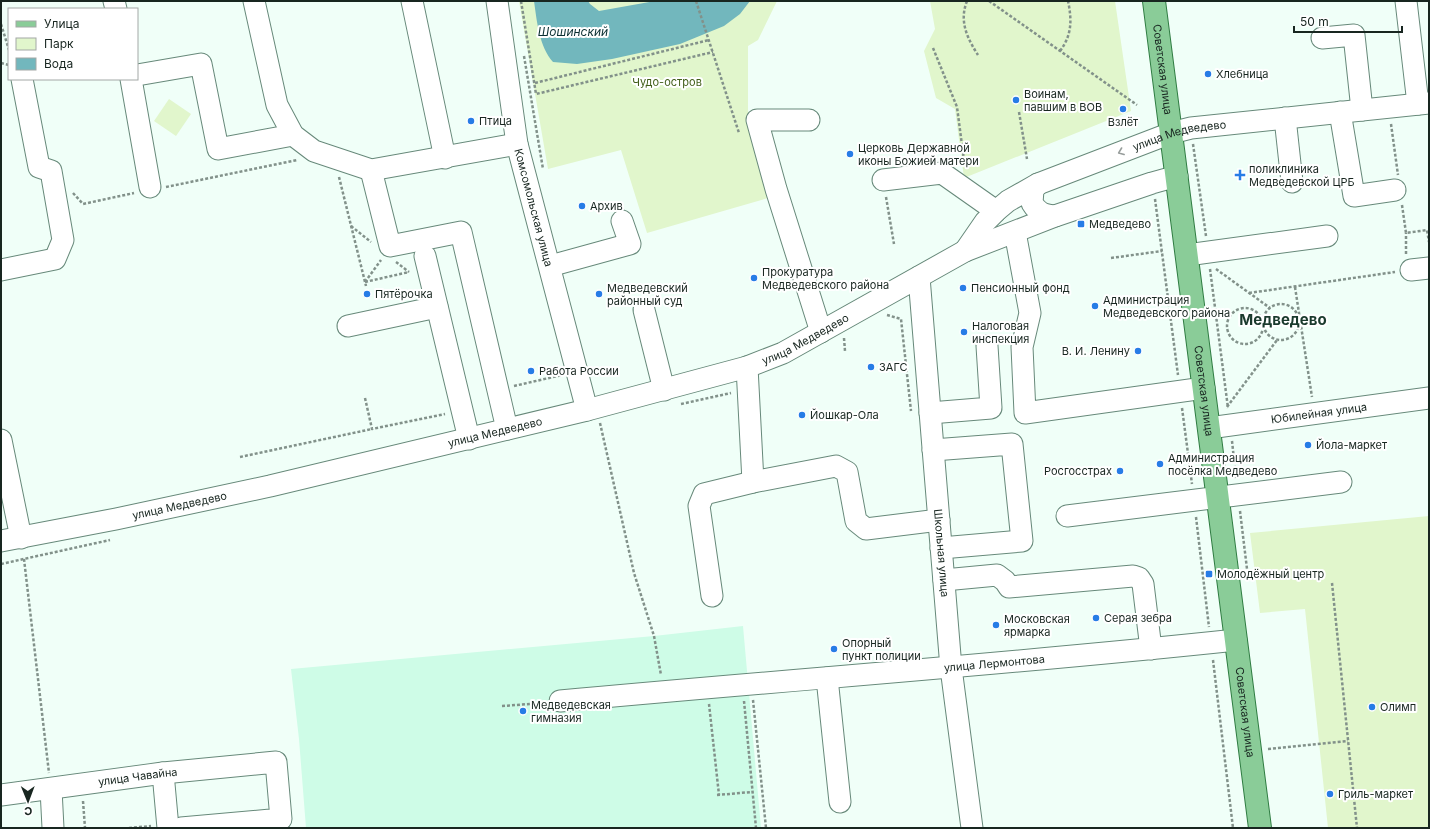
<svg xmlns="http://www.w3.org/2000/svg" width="1430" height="829" viewBox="0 0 1430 829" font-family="Inter,sans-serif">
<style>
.built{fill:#cefce7}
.green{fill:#e1f6cc}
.water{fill:#72b7bd}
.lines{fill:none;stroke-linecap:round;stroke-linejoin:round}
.minor-casing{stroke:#67897a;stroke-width:23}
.major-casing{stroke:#2f7c42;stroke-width:24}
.path{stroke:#82918a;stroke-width:2.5;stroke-dasharray:3 2;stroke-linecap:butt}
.minor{stroke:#fff;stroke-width:21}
.major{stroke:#8acc98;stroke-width:22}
.oneway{stroke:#979d9b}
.poi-dot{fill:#277ce6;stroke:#fff;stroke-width:1.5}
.labels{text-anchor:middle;stroke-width:4;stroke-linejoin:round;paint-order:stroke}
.street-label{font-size:11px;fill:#182620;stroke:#fff}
.poi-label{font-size:11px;fill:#182620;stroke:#fff;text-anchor:start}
.park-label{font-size:11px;fill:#435f1b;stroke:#fff}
.water-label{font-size:12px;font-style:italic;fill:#0c3033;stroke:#fff}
.district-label{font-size:15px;font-weight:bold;fill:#1a3a2d;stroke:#fff}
</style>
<rect width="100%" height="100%" fill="#f0fff8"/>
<path class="built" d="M743,626L761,828H306L299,739L291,669L654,636Z"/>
<g class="green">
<path d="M519,1H777L758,40L748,46V111L768,198L647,233L621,150L548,169Z"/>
<path d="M930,1H1115L1131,111L964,178L955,109L936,98L924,51L935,29Z"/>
<path d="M169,99L191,114L176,136L154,121Z"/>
<path d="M1429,516V828H1328L1305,609L1260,613L1250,533Z"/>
</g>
<path class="water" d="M534,1H588L590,4L599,11L655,1H750L740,14L724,26L680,44L612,59L577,64L553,62C539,46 537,22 534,1Z"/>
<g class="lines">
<g class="minor-casing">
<g id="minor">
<path d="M114,1L116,9"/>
<path d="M254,1L277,105L293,135L314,151L371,170L517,144"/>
<path d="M412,1L445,158"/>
<path id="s1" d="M497,1L517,144L587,410"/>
<path d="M1406,1L1418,104"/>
<path d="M1322,38L1354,35L1362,110"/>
<path d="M137,75L201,64L218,149L293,135"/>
<path d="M131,79L150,187"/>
<path d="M1340,112L1354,196L1395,190"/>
<path d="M1285,118L1292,182"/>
<path d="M809,120H757L776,189L821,332"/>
<path d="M371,170L390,246L461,232L507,429"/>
<path d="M883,180L942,173L996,211"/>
<path d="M1038,184L1033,190L1032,203C1038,213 1044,215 1055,216"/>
<path d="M1015,232L1030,313L1022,347L1025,413L1204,388"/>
<path id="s2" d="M965,251L985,222L996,211L1008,201L1038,184L1171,133L1191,128L1429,103"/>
<path d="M1187,255L1327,236"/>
<path d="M425,256L469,439"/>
<path d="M550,266L630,244L622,221"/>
<path d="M1,270L55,259L63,240L51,171L39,167L22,79"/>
<path d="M1411,270L1429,268"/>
<path id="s3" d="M919,277L951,668L972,828"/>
<path d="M644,310L664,390"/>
<path d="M348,326L437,307"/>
<path d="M747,367L753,482"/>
<path d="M930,413L991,408L987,346"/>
<path id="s4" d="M1209,428L1429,398"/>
<path d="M1,440L21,538"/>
<path d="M933,450L1012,444L1022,541L941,548"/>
<path d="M1067,516L1341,482"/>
<path id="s5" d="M1,541L116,519L270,486L587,410L747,367L783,353L965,251L1055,216L1152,183L1177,176"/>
<path d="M944,580L997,575L1005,581L1009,587L1133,576L1139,578L1143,584L1151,649"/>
<path d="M712,596L699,506L704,494L753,482L836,466L847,472L856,521L866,529L939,520"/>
<path d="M827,678L840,802"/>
<path id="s6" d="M560,701C785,680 1011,664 1236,640"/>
<path d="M163,773L168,828"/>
<path d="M51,789L53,828"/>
<path id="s7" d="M1,795L163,773L276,762L281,819L181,828"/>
</g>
</g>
<g class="major-casing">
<g id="major">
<path id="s8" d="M1154,1L1260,828"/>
</g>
</g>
<g class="path">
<path d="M521,1L536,94L713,52"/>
<path d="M696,1L739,133"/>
<path d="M967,1C959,21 967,38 978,55"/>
<path d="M989,1L1137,105"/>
<path d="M1,24L9,50"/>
<path d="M933,48L957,107L965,168"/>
<path d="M1060,51C1072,35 1072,20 1068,1"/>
<path d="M524,56L543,169"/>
<path d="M1,63L9,65"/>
<path d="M535,83L709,40"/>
<path d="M1019,112L1027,159"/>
<path d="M1391,124L1398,175"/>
<path d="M1193,144L1206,236"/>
<path d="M339,177L366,286"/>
<path d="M166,187L297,160"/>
<path d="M73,193L83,204L134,193"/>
<path d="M886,197L894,244"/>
<path d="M1155,199L1178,375"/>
<path d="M1402,205L1406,233L1427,230L1429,242"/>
<path d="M351,226L371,242"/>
<path d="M1406,254V233"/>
<path d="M1111,258L1162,251"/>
<path d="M396,262L409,272"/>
<path d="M1210,269L1228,408"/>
<path d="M1216,269L1270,308"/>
<path d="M365,282L409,272"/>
<path d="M365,282L381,260"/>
<path d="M1295,287L1312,397"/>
<path d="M1249,293L1395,272"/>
<circle cx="1281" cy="322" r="18"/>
<circle cx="1245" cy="326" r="18"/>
<path d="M887,315L901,319L911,411"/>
<path d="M844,338L845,351"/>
<path d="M514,386L562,375"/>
<path d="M365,398L372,429L445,414"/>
<path d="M681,404L731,393"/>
<path d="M1227,407L1277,340"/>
<path d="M1182,408L1192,484"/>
<path d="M600,423L634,573L654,636L661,675"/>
<path d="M1232,441L1236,478"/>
<path d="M240,457L372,429"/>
<path d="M1240,511L1247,569"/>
<path d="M1196,517L1209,627"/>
<path d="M24,559L49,773"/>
<path d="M1,564L110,540"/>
<path d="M1332,583L1357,828"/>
<path d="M1213,660L1233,828"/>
<path d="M753,700L766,828"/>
<path d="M744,701L756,828"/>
<path d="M709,704L719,795"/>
<path d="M502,706L544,703"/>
<path d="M1268,749L1348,741"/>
<path d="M717,795L752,792"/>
<path d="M83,801L85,828"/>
<path d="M129,828L151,826"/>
</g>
<use href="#minor" class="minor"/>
<use href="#major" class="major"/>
</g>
<defs><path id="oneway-chevron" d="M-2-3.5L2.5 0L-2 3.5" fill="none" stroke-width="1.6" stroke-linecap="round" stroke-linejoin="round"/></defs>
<use class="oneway" href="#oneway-chevron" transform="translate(1121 152) rotate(159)"/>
<g class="poi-dot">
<circle cx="1208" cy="74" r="4"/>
<circle cx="1016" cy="100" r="4"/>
<circle cx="1123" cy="109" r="4"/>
<circle cx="471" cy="121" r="4"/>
<circle cx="850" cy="154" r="4"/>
<path d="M1238 169h4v4h4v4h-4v4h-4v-4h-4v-4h4z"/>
<circle cx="582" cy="206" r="4"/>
<rect x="1077" y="220" width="8" height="8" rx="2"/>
<circle cx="754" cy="278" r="4"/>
<circle cx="963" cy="288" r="4"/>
<circle cx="367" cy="294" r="4"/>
<circle cx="599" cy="294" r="4"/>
<circle cx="1095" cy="306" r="4"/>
<circle cx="964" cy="332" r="4"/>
<circle cx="1138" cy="351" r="4"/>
<circle cx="871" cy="367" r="4"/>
<circle cx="531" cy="371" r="4"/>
<circle cx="802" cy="415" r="4"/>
<circle cx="1308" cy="445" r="4"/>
<circle cx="1160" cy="464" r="4"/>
<circle cx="1120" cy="471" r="4"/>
<rect x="1205" y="570" width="8" height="8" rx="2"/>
<circle cx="1096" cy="618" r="4"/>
<circle cx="996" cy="625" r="4"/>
<circle cx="834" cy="649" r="4"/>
<circle cx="1372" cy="707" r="4"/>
<circle cx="523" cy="711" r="4"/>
<circle cx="1330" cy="794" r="4"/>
</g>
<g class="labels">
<g class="street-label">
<text dy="4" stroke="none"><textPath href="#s8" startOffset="69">Советская улица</textPath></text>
<text dy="4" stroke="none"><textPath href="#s2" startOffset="251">улица Медведево</textPath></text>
<text dy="4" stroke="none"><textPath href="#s1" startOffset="210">Комсомольская улица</textPath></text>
<text dy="4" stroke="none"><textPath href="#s5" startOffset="831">улица Медведево</textPath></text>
<text dy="4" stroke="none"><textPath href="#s8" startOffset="393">Советская улица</textPath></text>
<text dy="4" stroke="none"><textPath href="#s4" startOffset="111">Юбилейная улица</textPath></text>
<text dy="4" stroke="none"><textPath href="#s5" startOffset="506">улица Медведево</textPath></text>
<text dy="4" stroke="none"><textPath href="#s5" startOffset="182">улица Медведево</textPath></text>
<text dy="4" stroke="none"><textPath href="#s3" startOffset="277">Школьная улица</textPath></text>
<text dy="4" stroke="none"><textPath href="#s6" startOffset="436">улица Лермонтова</textPath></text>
<text dy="4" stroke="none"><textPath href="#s8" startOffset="717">Советская улица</textPath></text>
<text dy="4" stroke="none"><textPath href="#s7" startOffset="138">улица Чавайна</textPath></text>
</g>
<g class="poi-label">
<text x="1216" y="78">Хлебница</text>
<text x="1024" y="98">Воинам,<tspan x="1024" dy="13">павшим в ВОВ</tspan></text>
<text x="479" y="125">Птица</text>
<text x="1123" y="126" text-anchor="middle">Взлёт</text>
<text x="858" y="152">Церковь Державной<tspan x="858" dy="13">иконы Божией матери</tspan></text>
<text x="1249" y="173">поликлиника<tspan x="1249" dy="13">Медведевской ЦРБ</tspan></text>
<text x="590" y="210">Архив</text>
<text x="1089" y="228">Медведево</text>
<text x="762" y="276">Прокуратура<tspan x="762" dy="13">Медведевского района</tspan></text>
<text x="607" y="292">Медведевский<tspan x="607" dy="13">районный суд</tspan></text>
<text x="971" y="292">Пенсионный фонд</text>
<text x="375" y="298">Пятёрочка</text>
<text x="1103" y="304">Администрация<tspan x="1103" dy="13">Медведевского района</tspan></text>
<text x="972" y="330">Налоговая<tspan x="972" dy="13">инспекция</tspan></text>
<text x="1130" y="355" text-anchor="end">В. И. Ленину</text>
<text x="879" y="371">ЗАГС</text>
<text x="539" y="375">Работа России</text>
<text x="810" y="419">Йошкар-Ола</text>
<text x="1316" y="449">Йола-маркет</text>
<text x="1168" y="462">Администрация<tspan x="1168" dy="13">посёлка Медведево</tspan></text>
<text x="1112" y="475" text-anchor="end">Росгосстрах</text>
<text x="1217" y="578">Молодёжный центр</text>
<text x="1104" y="622">Серая зебра</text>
<text x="1004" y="623">Московская<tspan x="1004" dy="13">ярмарка</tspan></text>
<text x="842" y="647">Опорный<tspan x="842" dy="13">пункт полиции</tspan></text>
<text x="531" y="709">Медведевская<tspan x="531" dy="13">гимназия</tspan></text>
<text x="1380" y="711">Олимп</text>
<text x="1338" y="798">Гриль-маркет</text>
</g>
<g class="park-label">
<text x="667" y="86">Чудо-остров</text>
</g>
<g class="water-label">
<text x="573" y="36">Шошинский</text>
</g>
<g class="district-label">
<text x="1283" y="325">Медведево</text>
</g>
</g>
<rect width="1430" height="829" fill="none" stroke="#182620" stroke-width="4"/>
<rect x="8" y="8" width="130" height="72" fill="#ffffff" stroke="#a3a8a6"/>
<rect x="16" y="21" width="20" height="6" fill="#8acc98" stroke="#a3a8a6"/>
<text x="44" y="28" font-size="12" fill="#182620">Улица</text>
<rect x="16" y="38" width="20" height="12" fill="#e1f6cc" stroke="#a3a8a6"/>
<text x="44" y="48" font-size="12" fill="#182620">Парк</text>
<rect x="16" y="58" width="20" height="12" fill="#72b7bd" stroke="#a3a8a6"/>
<text x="44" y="68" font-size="12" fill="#182620">Вода</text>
<g transform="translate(28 801) rotate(179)" stroke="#ffffff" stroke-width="3" paint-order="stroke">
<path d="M0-3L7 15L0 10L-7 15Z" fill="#182620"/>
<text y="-6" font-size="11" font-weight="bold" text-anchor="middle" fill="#182620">С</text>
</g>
<path d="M1294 26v6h108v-6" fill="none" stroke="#182620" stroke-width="2"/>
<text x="1300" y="26" font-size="12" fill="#182620" stroke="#ffffff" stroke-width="3" paint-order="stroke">50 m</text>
</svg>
